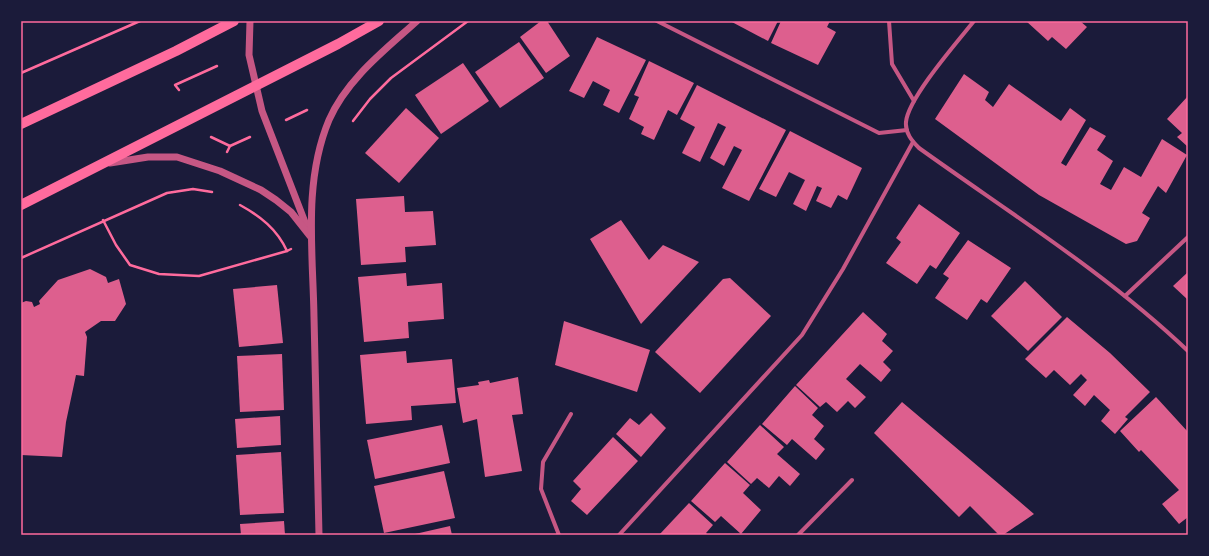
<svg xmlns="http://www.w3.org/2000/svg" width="1209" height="556" viewBox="0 0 1209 556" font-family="Roboto,sans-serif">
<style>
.building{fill:#dd5f8e}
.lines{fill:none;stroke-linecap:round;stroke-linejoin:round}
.path{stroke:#ff6b9d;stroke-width:2.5}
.minor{stroke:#c65784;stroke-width:4}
.tertiary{stroke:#c65784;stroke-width:7}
.primary{stroke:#ff6b9d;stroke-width:10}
.neatline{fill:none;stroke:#ff6b9d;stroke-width:1.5}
</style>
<rect width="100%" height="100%" fill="#1b1b3a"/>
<g class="building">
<path d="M541,21H547L570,56L546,73L520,37Z"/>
<path d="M730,21H778L768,41Z"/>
<path d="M781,21H830L827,27L836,32L818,65L771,43Z"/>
<path d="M1026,21H1080L1087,27L1066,49L1052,37L1048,41Z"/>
<path d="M597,37L646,60L619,113L603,105L610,90L593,81L584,98L569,91Z"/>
<path d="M519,42L544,78L500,108L475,72Z"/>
<path d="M649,61L694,83L677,115L668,110L654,140L641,134L644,127L629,119L639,97L634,95Z"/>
<path d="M463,63L489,101L441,134L415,95Z"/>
<path d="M964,74L989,92L985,100L993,107L1009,84L1061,121L1070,108L1086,120L1061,163L1066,166L1090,127L1106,136L1097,150L1113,161L1100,184L1111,190L1124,167L1141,177L1162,139L1187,155L1166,193L1158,186L1142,213L1150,218L1137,241L1126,244L1039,195L935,119Z"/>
<path d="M697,85L786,130L749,201L722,188L742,150L734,146L724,166L710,158L726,127L718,123L700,162L682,153L695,127L680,119Z"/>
<path d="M1188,96V147L1177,137L1182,133L1167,119Z"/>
<path d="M406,108L439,138L399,183L365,153Z"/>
<path d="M790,131L862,168L847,200L838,195L831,208L816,201L822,188L817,186L806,211L793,204L805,180L789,172L776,197L759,189Z"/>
<path d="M404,196L405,212L433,211L436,245L405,247L406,262L361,265L356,199Z"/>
<path d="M919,204L960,233L936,269L930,265L917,284L886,263L901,242L896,238Z"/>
<path d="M621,220L649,260L663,245L699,262L641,324L590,239Z"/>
<path d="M968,240L1011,268L987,303L981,299L967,320L935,298L949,278L943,274Z"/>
<path d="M90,269L106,277L108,283L119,279L126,304L115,321H101L85,332L87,337L84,376L76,375L66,422L62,457L21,455V303L26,301L32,302L34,307L40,304L39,301L58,280Z"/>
<path d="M1188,272V300L1173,286Z"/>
<path d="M406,273L407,286L442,283L444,319L408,322L409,338L364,342L358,277Z"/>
<path d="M730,278L771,316L700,393L655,352L723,279Z"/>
<path d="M1025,281L1062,317L1028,351L991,316Z"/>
<path d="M277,285L283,343L239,347L233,289Z"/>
<path d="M863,312L887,334L882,341L893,351L883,362L891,370L881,382L860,364L846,379L866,397L855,408L848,401L837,412L826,402L820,407L796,385Z"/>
<path d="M1067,317L1110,353L1150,392L1125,417L1128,419L1115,434L1101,421L1110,410L1094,395L1085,406L1073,395L1087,380L1081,374L1070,385L1054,370L1046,378L1025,359Z"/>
<path d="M564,321L650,350L637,392L555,365Z"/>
<path d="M406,351L407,363L452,359L456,403L411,406L412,420L366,424L360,355Z"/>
<path d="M282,354L284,410L240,412L237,356Z"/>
<path d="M518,377L523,414L512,415L522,471L485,477L477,419L463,423L457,388L479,385L478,382L489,380L490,383Z"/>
<path d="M795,386L818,408L812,415L824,426L814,439L825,449L816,460L792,439L787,445L762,424Z"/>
<path d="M1156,397L1188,432V517L1179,524L1162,504L1179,490L1141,450L1139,452L1120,431Z"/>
<path d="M902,402L999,484L1034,514L1003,535H999L970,506L959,517L874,433Z"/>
<path d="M651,413L666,428L641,457L616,434L630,418L639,425Z"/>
<path d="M280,416L281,445L237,448L235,419Z"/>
<path d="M442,425L450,463L375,479L367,440Z"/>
<path d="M760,425L784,447L777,454L800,474L790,486L779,476L769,488L757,478L751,484L727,462Z"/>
<path d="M613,437L638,461L587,515L571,501L581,489L573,481Z"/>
<path d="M281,452L284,513L240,515L236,455Z"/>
<path d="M725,463L750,485L743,493L761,510L741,534L721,516L715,522L691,501Z"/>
<path d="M444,471L455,518L384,533L374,486Z"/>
<path d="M689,503L713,525L706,533L708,535H659Z"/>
<path d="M284,521L285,535H241L240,524Z"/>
<path d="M450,526L452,535H415V534Z"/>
</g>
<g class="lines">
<g class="path">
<path d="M21,73L140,21"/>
<path d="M179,90L175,85L217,66"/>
<path d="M286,120L307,110"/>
<path d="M353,121L370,99L391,78L468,21"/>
<path d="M211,137L230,146"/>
<path d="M227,152L230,146L250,137"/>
<path d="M240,205C260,216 277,229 287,251L291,249"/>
<path d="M103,220L116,245L130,265L159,274L199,276L287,251"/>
<path d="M21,258L167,193L193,189L212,192"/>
</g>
<g class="minor">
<path d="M657,21L879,133L907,130"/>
<path d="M889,21L892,64L914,101"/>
<path d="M974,21C958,41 908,98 906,122C905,133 912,141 919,148C1011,214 1106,273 1188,351"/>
<path d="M1125,296L1188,237"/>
<path d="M559,535L541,489L543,462L571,414"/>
<path d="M619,535L802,335L843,269L913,142"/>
<path d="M798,535L852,480"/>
</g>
<g class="tertiary">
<path d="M250,21L249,55L262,111L308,230"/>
<path d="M110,163L148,157H177L220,171L261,190L276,200L291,212L310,236"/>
<path d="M319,535C317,462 316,390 314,317C313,252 303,182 329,120C347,79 385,50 417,21"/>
</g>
<g class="primary">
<path d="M21,124L176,51L234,21"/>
<path d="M21,205L338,44L379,21"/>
</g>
</g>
<rect width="1209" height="556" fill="none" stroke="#1b1b3a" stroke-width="44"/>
<rect x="22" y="22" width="1165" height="512" class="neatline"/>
</svg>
